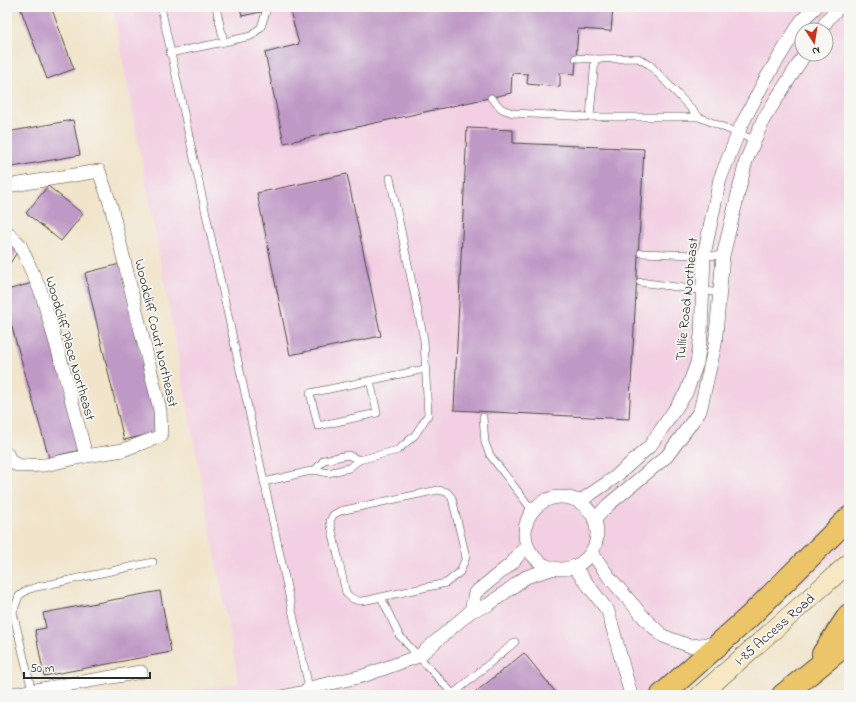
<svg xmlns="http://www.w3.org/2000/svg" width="856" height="702" viewBox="0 0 856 702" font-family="'Indie Flower',sans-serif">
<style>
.built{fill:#f2cfe2;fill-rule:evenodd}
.building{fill:#bf99c6}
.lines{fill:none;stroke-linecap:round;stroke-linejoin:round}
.service-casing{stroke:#494743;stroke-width:8}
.minor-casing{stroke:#494743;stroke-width:14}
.secondary-casing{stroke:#494743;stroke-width:20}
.motorway-casing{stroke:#494743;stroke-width:24}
.service{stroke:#fff;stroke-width:7}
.minor{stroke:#fff;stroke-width:13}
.secondary{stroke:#f7e8c3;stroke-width:19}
.motorway{stroke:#ecc569;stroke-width:22}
.labels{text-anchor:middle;stroke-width:3.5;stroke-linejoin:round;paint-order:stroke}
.street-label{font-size:14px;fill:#2b2b2b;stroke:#f6f6f2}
</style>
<rect width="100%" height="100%" fill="#f6f6f2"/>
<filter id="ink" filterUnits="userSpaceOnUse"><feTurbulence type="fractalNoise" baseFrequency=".025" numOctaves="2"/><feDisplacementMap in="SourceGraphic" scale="8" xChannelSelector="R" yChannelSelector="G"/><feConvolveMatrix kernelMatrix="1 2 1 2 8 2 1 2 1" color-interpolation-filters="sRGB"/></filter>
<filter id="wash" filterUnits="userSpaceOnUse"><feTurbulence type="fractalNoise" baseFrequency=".012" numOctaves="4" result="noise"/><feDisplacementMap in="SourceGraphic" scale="16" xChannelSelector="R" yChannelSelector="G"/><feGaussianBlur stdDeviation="0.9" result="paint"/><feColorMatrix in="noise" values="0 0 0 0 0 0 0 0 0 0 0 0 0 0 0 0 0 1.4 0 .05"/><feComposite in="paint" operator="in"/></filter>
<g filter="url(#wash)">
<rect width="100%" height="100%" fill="#f1e4ca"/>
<path class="built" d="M113,7H849V545L671,695H173L239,683ZM802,30H826V54H802Z"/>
<g id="blocks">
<g class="building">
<path d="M20,7H51L74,69L47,79Z"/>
<path d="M240,7H280V8L242,16Z"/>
<path d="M289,7H613L611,31L578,29L575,74L560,73V87L527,84L528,74L512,73L511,93L284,143L265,53L299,44Z"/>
<path d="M73,120L80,155L7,168V132Z"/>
<path d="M467,128L513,130V143L644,149L629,419L454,410Z"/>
<path d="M347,174L381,336L290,355L257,193Z"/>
<path d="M48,186L83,214L61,241L26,213Z"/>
<path d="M7,242L19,249L7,268Z"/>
<path d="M120,264L159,432L124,440L85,273Z"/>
<path d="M36,282L83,449L49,458L7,310V290Z"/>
<path d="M7,466L10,474L7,475Z"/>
<path d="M160,591L171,652L44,676L35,630L46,628L43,613Z"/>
<path d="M524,653L558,695H472Z"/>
</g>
</g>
</g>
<g filter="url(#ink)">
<use href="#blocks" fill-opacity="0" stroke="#494743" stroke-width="1"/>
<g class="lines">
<g class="service-casing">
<g id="service">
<path d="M161,7L309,688L278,695"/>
<path d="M224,42L251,36L261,27L266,12"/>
<path d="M170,53L224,42L216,7"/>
<path d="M576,58L595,59"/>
<path d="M491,98L502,109L513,113L590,117"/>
<path d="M699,117L650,65L638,58L595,59L590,117H699L754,140"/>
<path d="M641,253L723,256"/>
<path d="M640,282L720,293"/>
<path d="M370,380L377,413L318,426L310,393L425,369"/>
<path d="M483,417L485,443L490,455L532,510"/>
<path d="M315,470L324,460L348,455L359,460"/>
<path d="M264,482L315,470L328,473L349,468L359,460L398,450L415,435L428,415L424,340L390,178"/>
<path d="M381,597C367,600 357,606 346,593L330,521L333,515L340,511L438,490L447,492L452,498L466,557L460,572L446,583L381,597L399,635L453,694"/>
<path d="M32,691L13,612L19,596L27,590L37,587L153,562"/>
<path d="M452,695L515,642"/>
</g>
</g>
<g class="minor-casing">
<g id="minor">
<path d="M821,30L828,19L839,7"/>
<path d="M7,186L99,171L111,206L160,410L161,436L123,450L86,456L45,465L20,466L11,462L7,454"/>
<path d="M7,232L20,245L41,292L64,371L86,456"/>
<circle cx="561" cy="533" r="36"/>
<path d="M579,502L614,478L650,446L686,393L697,363L701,335L704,255L720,179L741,126L765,80L802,20L816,7"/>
<path d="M595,519L608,505L667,456L700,411L715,345L723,256L746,161L763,120L805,54"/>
<path d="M592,553L609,577L647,621L663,636L690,646L718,643"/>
<path d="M575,568L608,611L631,695"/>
<path d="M471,611L475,593L512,563L526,546"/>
<path d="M7,695L141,672"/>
<path d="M310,695L309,688L363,676L419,656L471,611L488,605L526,577L551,569"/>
</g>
</g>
<g class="secondary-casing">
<path id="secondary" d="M700,695L849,563"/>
</g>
<g class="motorway-casing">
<g id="motorway">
<path d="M823,654L849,615"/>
<path d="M662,695L749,617L849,518"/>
<path d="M783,695L849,642"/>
</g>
</g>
<use href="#service" class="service"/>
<use href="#minor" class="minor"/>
<use href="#secondary" class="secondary"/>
<use href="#motorway" class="motorway"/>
</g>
</g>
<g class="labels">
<g class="street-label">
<text transform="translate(686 299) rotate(-84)" y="5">Tullie Road Northeast</text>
<text transform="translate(157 333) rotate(77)" y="5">Woodcliff Court Northeast</text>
<text transform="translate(71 348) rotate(74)" y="5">Woodcliff Place Northeast</text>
<text transform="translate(774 629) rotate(-41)" y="5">I-85 Access Road</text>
</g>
</g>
<rect width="856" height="702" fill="none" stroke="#f6f6f2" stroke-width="24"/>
<g transform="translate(814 42) rotate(168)"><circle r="19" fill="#f6f6f2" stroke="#a5a5a2"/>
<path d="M0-3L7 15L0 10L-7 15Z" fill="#c8321e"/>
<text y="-6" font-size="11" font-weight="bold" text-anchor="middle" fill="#2b2b2b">N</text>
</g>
<path d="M24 672v6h126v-6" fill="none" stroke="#2b2b2b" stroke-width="2"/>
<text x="30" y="672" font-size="12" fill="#2b2b2b" stroke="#f6f6f2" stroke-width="3" paint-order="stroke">50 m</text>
</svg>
